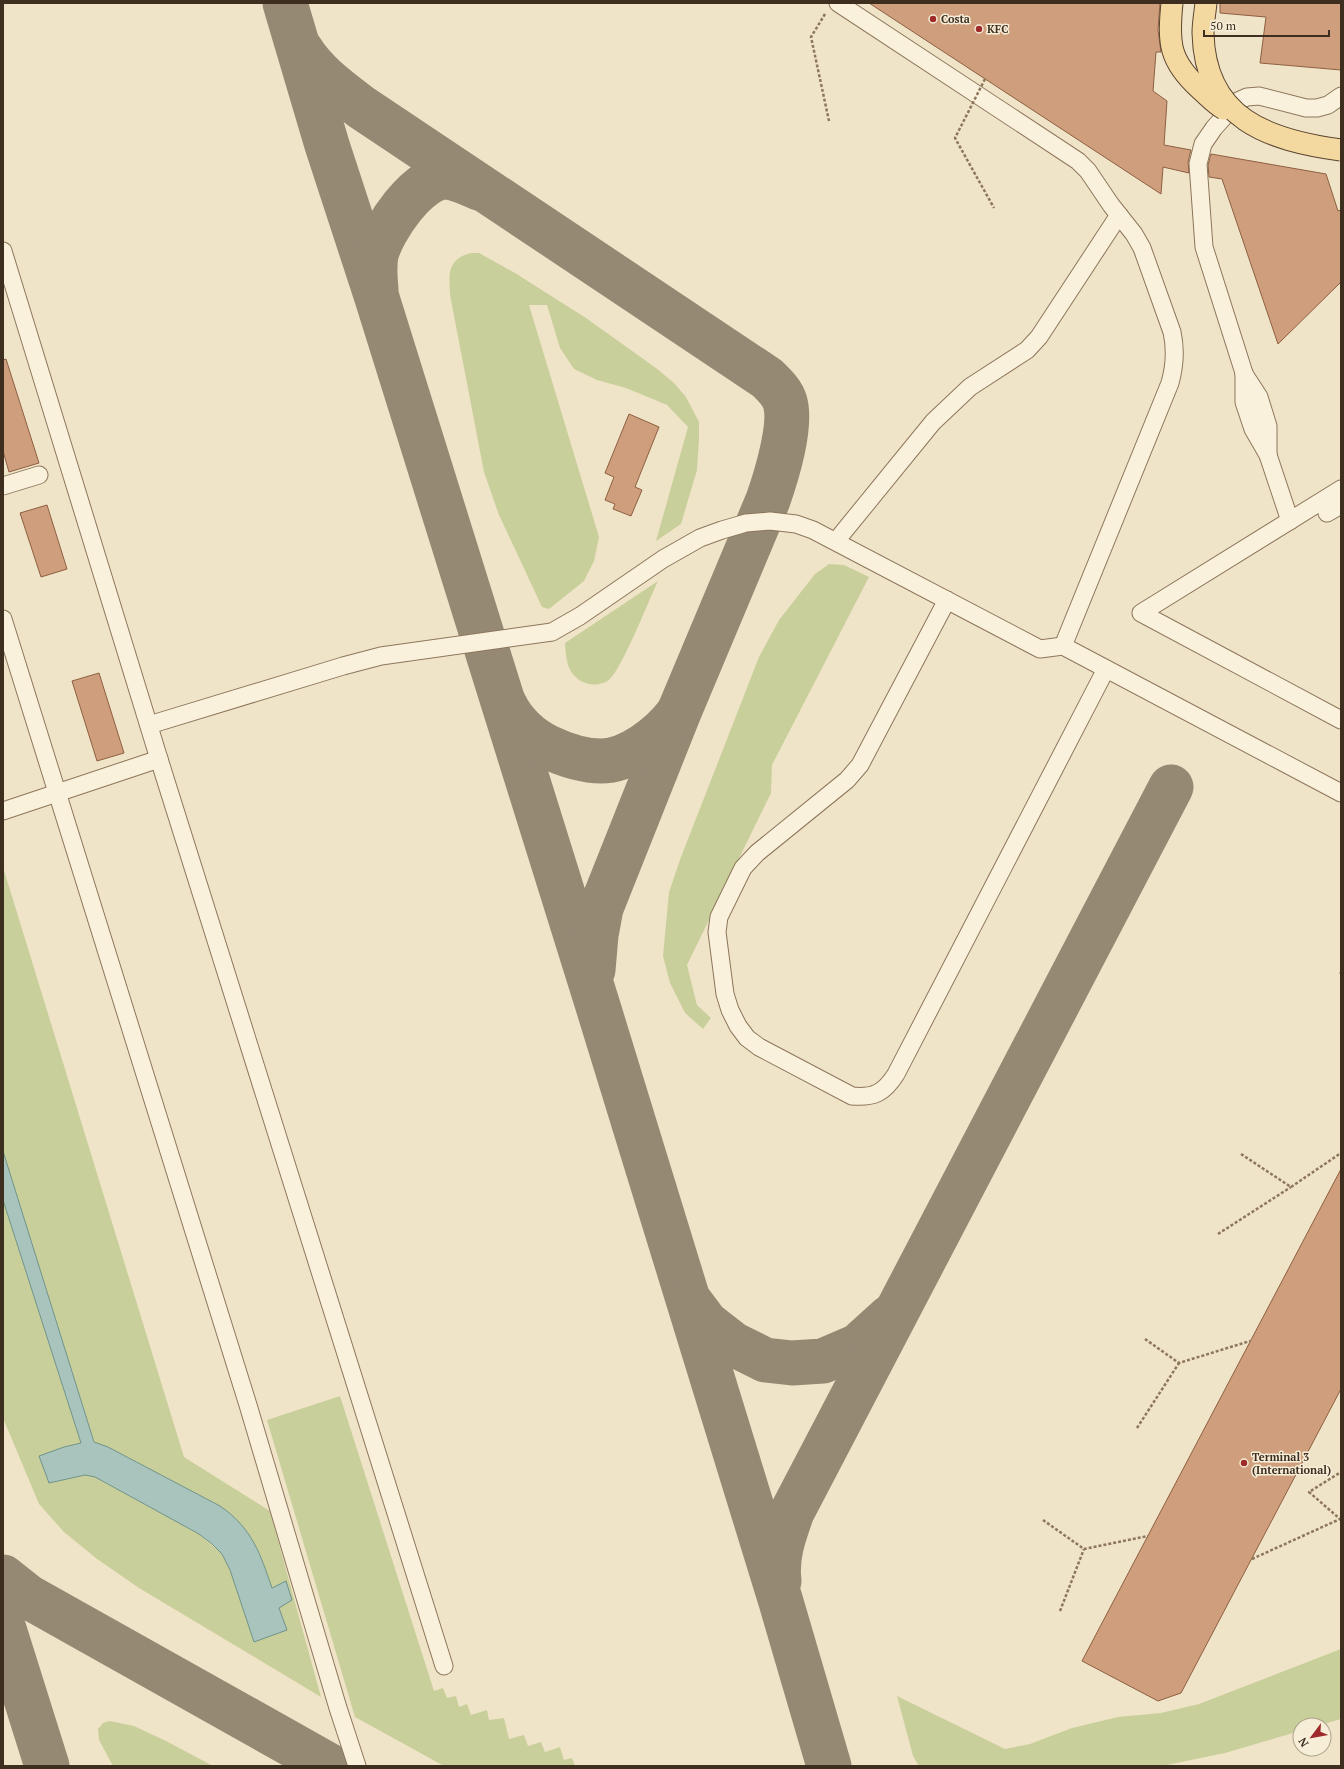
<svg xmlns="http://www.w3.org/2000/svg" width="1344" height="1769" viewBox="0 0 1344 1769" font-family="'PT Serif',serif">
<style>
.green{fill:#c9cf9b}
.water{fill:#a9c4bc;stroke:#6f938a}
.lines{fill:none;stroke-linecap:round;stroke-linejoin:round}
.taxiway{stroke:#968974;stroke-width:45}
.building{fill:#cf9f7d;stroke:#8d5f41}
.minor-casing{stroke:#8d765c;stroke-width:19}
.path{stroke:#8d765c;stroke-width:2.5;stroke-dasharray:3 2;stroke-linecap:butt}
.minor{stroke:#faf1dc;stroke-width:17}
.major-bridge-casing{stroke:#5b4430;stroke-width:23;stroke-linecap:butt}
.path-bridge{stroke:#8d765c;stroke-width:2.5;stroke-dasharray:3 2;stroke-linecap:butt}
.major-bridge{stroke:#f3d9a0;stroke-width:21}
.poi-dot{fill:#9e2a2b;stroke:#f7eed8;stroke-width:1.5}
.labels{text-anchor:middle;stroke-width:3;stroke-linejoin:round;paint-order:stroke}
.poi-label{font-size:11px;font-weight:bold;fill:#3d2e20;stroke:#f7eed8;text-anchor:start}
</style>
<rect width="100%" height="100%" fill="#f0e4c8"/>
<g class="green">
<path d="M471,253H479L515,273L586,318L656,368L674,383L686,397L699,422V439L697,470L681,524L656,541L688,427L667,405L626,388L597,380L574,369L560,348L547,305H529L599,537L594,561L584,581L549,609L542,607L499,515L484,472L450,295C449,274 447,259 471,253Z"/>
<path d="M829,564L844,565L869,577L772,765L771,793L687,965L697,1005L711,1018L703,1029L685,1013L670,983L663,956L669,892L681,857L759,657L779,620L815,574Z"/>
<path d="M658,581C649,600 622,669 609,680C602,685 591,686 583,682C567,674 566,659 565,643Z"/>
<path d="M3,867L184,1457L270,1511L321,1697L139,1588L97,1559L64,1532L39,1504L3,1418V1200L81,1443L49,1483L85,1475L95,1477L199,1534L222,1554L230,1570L239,1593L278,1608L286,1582L272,1589C260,1554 251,1528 220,1506L108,1447L94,1442L3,1151Z"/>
<path d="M340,1396L434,1691L443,1688L447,1698L456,1696L459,1707L467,1704L471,1715L487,1710L489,1720L504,1718L509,1739L524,1735L528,1746L541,1742L545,1752L560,1747L564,1760L572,1758L575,1766H444L355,1717L267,1420Z"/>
<path d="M1341,1649V1719L1320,1725H1300V1731L1225,1753L1162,1766H919L913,1756L897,1696L1005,1749L1030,1744L1072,1728L1118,1717L1161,1713L1199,1704Z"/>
<path d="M110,1721L134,1726L166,1741L213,1766H113L99,1740L98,1729L103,1723Z"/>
</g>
<path class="water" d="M3,1151L94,1442L108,1447L220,1506C252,1528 260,1553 272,1588L286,1581L292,1600L279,1608L287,1630L254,1642L230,1570L222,1554L212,1544L199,1534L95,1477L85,1475L49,1483L39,1456L64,1447L81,1443L3,1200Z"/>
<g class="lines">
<g class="taxiway">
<path d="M285,3L327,145L377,298L597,1003L781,1602L829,1766"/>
<path d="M301,50C316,74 339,90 361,107L767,378C774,385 782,392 785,402C792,425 776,477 768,500L679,712L601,908L596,935L593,970"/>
<path d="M376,289C375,278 374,266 376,255C382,230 418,176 447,177C458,178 469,184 479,188"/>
<path d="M505,705C513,723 531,739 548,747C565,755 582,761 601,761C629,761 661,736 677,715"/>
<path d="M691,1303L706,1323L733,1344L765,1360L792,1363L823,1361L858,1346L890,1317"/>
<path d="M3,1577L27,1596L330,1766"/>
<path d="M779,1581C776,1556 784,1535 792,1512L1171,787"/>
<path d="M3,1626L47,1766"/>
</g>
</g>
<g class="building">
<path d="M869,3H1160L1158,30L1161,52H1156L1153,91L1167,101L1164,145L1191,150L1188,162L1189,173L1163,167L1161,194Z"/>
<path d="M1220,3H1341V70L1260,63L1266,17L1220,13Z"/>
<path d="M1211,154L1326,174L1338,211L1341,210V282L1278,344L1222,179L1209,177L1208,165Z"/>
<path d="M6,359L39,463L9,472L3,451V360Z"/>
<path d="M629,414L659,427L635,487L642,490L631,516L613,509L615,504L605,500L614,477L605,473Z"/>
<path d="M47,505L67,569L41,577L20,513Z"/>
<path d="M99,673L124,753L97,761L72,681Z"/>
<path d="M1341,1169V1389L1181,1693L1158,1701L1082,1661Z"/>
</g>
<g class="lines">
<g class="minor-casing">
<g id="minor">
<path d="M838,3L1078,161L1088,171L1111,205L1134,234L1142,248L1172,332C1176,350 1175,365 1170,383L1063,646"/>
<path d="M3,251L159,759L444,1666"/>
<path d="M1244,374L1259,397L1268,426V455"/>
<path d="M3,486L39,475"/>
<path d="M1341,489L1141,613L1341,720"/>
<path d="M1327,513L1341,505"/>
<path d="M1290,521L1268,455L1253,429L1244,402V373L1204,247L1198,164L1203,144L1214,128L1238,101L1247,97L1259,96L1306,108H1317L1328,105L1341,96"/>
<path d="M836,541L933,422L970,387L1027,350L1039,337L1119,215"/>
<path d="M947,600L860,765L847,780L757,853L743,868L719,917L717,932L725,994L730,1010L738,1026L747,1038L759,1047L852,1096C874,1098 884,1093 896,1074L1106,669"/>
<path d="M3,619L248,1405L338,1708L357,1766"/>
<path d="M149,725L343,666L381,656L552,632L580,616L663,559L700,538L722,530L746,523L770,521L796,524L813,530L1040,649L1063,646L1341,793"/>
<path d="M3,811L159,759"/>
</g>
</g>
<g class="path">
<path d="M825,14L811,37L829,121"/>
<path d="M1340,972L1341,973"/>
<path d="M1241,1154L1291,1187L1341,1153"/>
<path d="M1218,1234L1291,1187"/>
<path d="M1145,1339L1179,1363L1250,1341"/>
<path d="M1137,1428L1179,1363"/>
<path d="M1043,1520L1084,1549L1148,1536"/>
<path d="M1252,1559L1340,1519L1309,1492L1341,1472"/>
<path d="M1060,1611L1084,1549"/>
</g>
<use href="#minor" class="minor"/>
<g class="major-bridge-casing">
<g id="major-bridge">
<path d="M1172,3C1168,43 1169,61 1200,89C1208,96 1215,104 1224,109"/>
<path d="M1206,3C1205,13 1203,23 1203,33C1205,119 1268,140 1341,150"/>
</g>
</g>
<path class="path-bridge" d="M985,79L955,138L994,208"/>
<use href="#major-bridge" class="major-bridge"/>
</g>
<g class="poi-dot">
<circle cx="933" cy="19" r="4"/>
<circle cx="979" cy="29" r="4"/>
<circle cx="1244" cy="1463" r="4"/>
</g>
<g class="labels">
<g class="poi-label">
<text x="941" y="23">Costa</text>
<text x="987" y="33">KFC</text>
<text x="1252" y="1461">Terminal 3<tspan x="1252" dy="13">(International)</tspan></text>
</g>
</g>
<rect width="1344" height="1769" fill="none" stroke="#3d2e20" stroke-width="8"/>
<g transform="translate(1312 1737) rotate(238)"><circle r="19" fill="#f7eed8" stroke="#ada18e"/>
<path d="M0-3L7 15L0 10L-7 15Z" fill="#9e2a2b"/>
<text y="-6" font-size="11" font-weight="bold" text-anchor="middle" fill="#3d2e20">N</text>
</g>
<path d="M1204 30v6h125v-6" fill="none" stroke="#3d2e20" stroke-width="2"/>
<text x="1210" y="30" font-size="12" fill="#3d2e20" stroke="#f7eed8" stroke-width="3" paint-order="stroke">50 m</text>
</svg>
